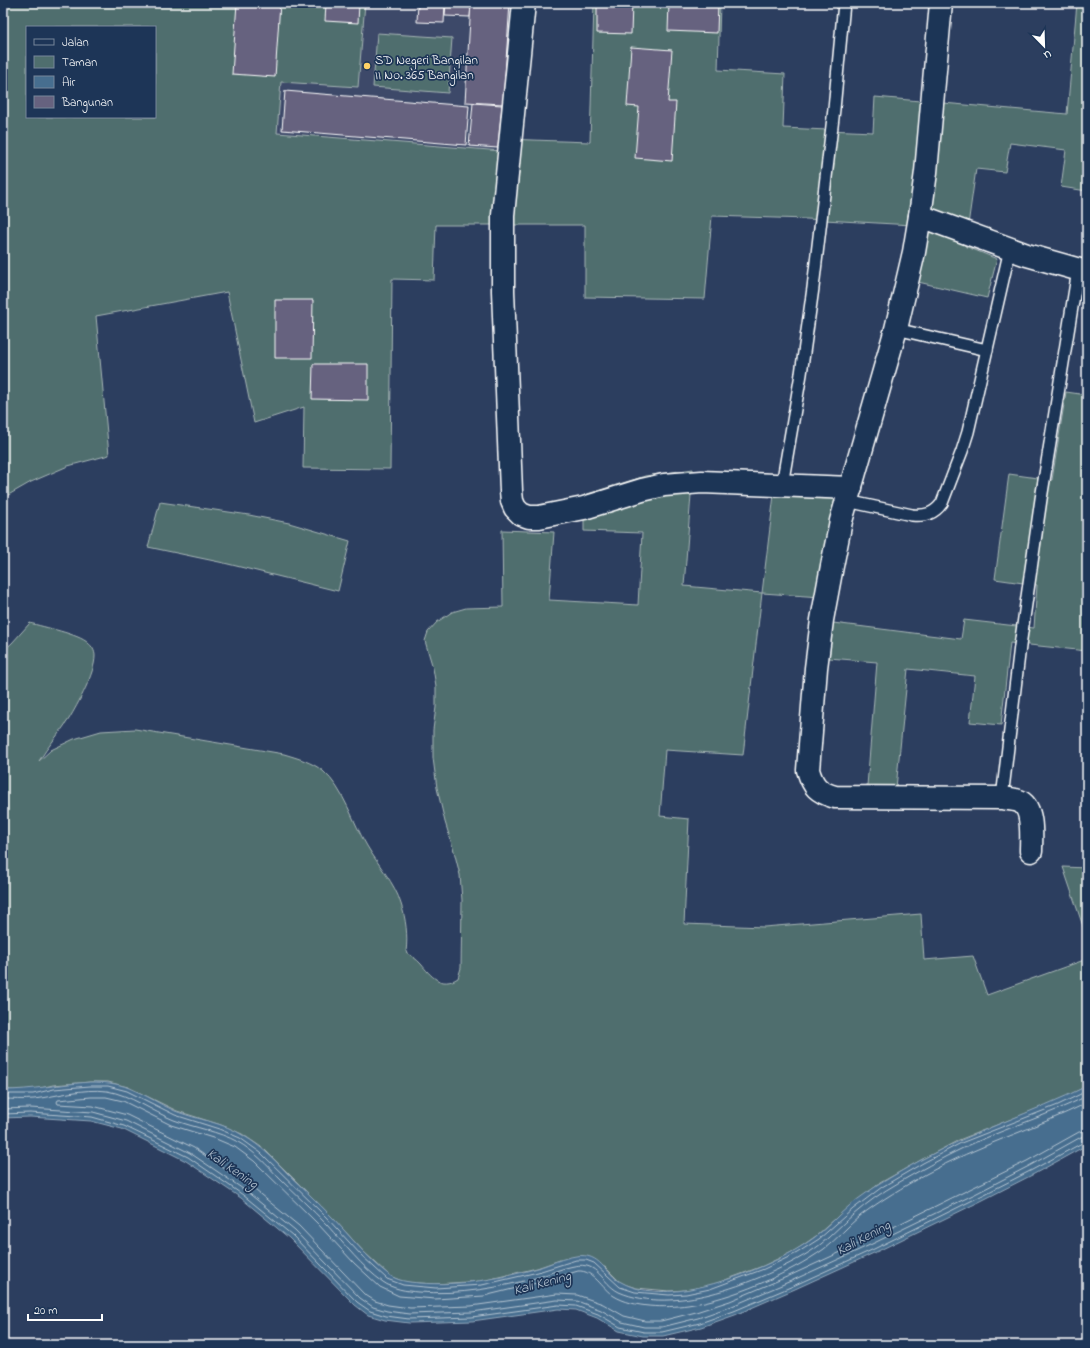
<svg xmlns="http://www.w3.org/2000/svg" width="1090" height="1348" viewBox="0 0 1090 1348" font-family="'Indie Flower',sans-serif">
<style>
.built{fill:#3d4969}
.green{fill:#4f6e6e;stroke:#a7b6b6;fill-rule:evenodd}
.water{fill:#476e8f;stroke:#91a8bc}
.lines{fill:none;stroke-linecap:round;stroke-linejoin:round}
.shore{stroke:#b5c5d2;stroke-width:1}
.building{fill:#66627f;stroke:#fff}
.lane-casing{stroke:#fff;stroke-width:14}
.street-casing{stroke:#fff;stroke-width:25}
.lane{stroke:#1d3557;stroke-width:11}
.street{stroke:#1d3557;stroke-width:22}
.poi-dot{fill:#ffd166;stroke:#1d3557;stroke-width:1.5}
.labels{text-anchor:middle;stroke-width:3.5;stroke-linejoin:round;paint-order:stroke}
.poi-label{font-size:13px;fill:#fff;stroke:#1d3557;text-anchor:start}
.water-label{font-size:14px;font-style:italic;fill:#b5c5d2;stroke:#1d3557}
</style>
<rect width="100%" height="100%" fill="#2c3e5f"/>
<filter id="ink" filterUnits="userSpaceOnUse"><feTurbulence type="fractalNoise" baseFrequency=".025" numOctaves="2"/><feDisplacementMap in="SourceGraphic" scale="8" xChannelSelector="R" yChannelSelector="G"/><feConvolveMatrix kernelMatrix="1 2 1 2 8 2 1 2 1" color-interpolation-filters="sRGB"/></filter>
<g filter="url(#ink)">
<path class="built" d="M230,3H513L502,151L220,129Z"/>
<g class="green">
<path d="M3,3H365L358,87L281,82L277,133L502,151L503,139L590,142L594,3H720L718,70L785,74L783,128L873,132L875,97L1067,114L1077,3H1087V191L1061,187L1066,150L1010,143L1005,172L976,169L965,246L997,259L987,298L901,278L912,225L807,219L712,216L705,299L585,297V225H436L434,280L392,279L390,469L303,468L304,407L254,423L227,292L96,316L109,455L68,466L31,482L3,498ZM27,27H155V117H27Z"/>
<path d="M377,33L452,38L448,93L373,87Z"/>
<path d="M1066,392L1087,395V651L1010,643L1001,725L970,722L975,676L908,669L896,788L867,786L877,662L829,658L833,623L961,639L964,620L1034,628L1037,585L995,579L1009,474L1052,480Z"/>
<path d="M693,469L684,586L762,593L774,495L839,498L821,597L762,593L743,755L665,750L660,816L689,819L684,924L764,927L921,914L924,960L973,956L987,995L1087,959V1086L1057,1101L959,1140L921,1160L880,1183L835,1219L816,1236L796,1250L763,1266L709,1286L686,1290L669,1291L636,1288L621,1283L605,1267L560,1260L537,1268L482,1281L435,1284L404,1282L390,1276L364,1252L329,1214L264,1149L242,1134L221,1125L177,1111L128,1087L108,1082H90L53,1085L32,1090H3V651L12,643L30,623C43,627 79,634 88,643C92,646 95,651 95,656C95,673 78,704 69,719C60,733 48,746 39,761L51,750L74,739L101,731L135,729L284,754C297,758 312,762 323,771C344,789 353,823 367,846C378,865 395,883 401,904C406,919 408,936 406,952C411,956 417,959 421,964C431,976 441,989 458,978L461,968L462,900L460,875L454,851L445,822L437,788L433,758V730L436,707V686L433,668L425,641L428,632L437,622L452,612L466,608L503,607L502,530L554,532L549,600L638,605L642,533L584,531V495L645,476Z"/>
<path d="M160,502L249,515L289,523L350,541L338,591L224,563L148,547Z"/>
<path d="M1063,867L1087,868V938Z"/>
</g>
<path class="water" d="M90,1082C103,1082 117,1083 129,1088C145,1094 159,1104 175,1111C198,1120 223,1122 244,1136C261,1146 274,1159 287,1173C302,1188 318,1202 332,1217C350,1236 367,1258 388,1274C397,1281 408,1282 420,1283C460,1286 499,1279 538,1268C550,1264 563,1258 576,1256C601,1252 604,1274 623,1283C641,1293 669,1293 690,1289C729,1282 783,1261 815,1237C827,1228 837,1216 849,1206C871,1188 896,1174 921,1160C974,1131 1032,1113 1087,1086V1145L1034,1174L979,1202L876,1252L795,1289L735,1315L701,1327L663,1336H643L619,1331L597,1318L576,1310L558,1309L472,1321L409,1323L385,1320L368,1315L355,1305L289,1238L241,1198L186,1161L122,1129L91,1121L30,1117L3,1118V1090C32,1090 61,1084 90,1082Z"/>
<g class="lines">
<g class="shore">
<path d="M3,1094H33L54,1089L90,1086H108L127,1091L175,1115L219,1129L240,1138L261,1153L326,1217L361,1255L387,1279L403,1285L436,1288L482,1285L538,1272L576,1260H586L594,1263L620,1287L635,1292L669,1295L686,1294L710,1289L764,1269L797,1253L819,1239L853,1209L882,1187L923,1163L961,1143L1058,1105L1087,1091"/>
<path d="M3,1099C13,1099 24,1100 34,1099C58,1096 82,1088 107,1091C131,1095 151,1111 174,1120C195,1128 218,1131 238,1142C254,1151 267,1165 279,1178C295,1194 312,1209 327,1225C345,1245 362,1267 383,1282C393,1289 406,1291 418,1292C460,1295 499,1288 539,1277C551,1273 562,1268 574,1266C599,1261 601,1283 619,1292C646,1304 682,1301 710,1294C743,1286 794,1265 821,1244C832,1235 842,1224 853,1215C867,1203 882,1192 898,1183C919,1171 940,1159 963,1148C1003,1129 1047,1116 1087,1096"/>
<path d="M1087,1103C1034,1129 978,1145 926,1174C903,1187 881,1200 860,1216C848,1226 837,1239 824,1249C789,1274 731,1299 688,1305C665,1308 634,1308 614,1296C601,1288 594,1270 578,1271L541,1282L484,1296L435,1299L399,1296L380,1287L354,1263L318,1224L254,1161L235,1147L216,1139L171,1125L123,1101L106,1097H91L58,1100L57,1102L58,1104L93,1106L127,1115L194,1148L250,1186L299,1226L364,1294L375,1301L388,1305L410,1308L471,1306L557,1294L577,1295L603,1304L624,1316L645,1321H661L696,1312L730,1301L789,1276L869,1239L972,1188L1027,1161L1079,1132L1087,1130"/>
<path d="M3,1109L30,1108L93,1112L126,1121L190,1153L246,1191L295,1231L360,1298L373,1307L387,1311L409,1314L472,1312L557,1300L577,1301L601,1310L622,1322L644,1327H662L698,1318L732,1306L791,1281L872,1244L975,1194L1029,1166L1081,1137L1087,1136"/>
<path d="M3,1114L30,1113L92,1117L124,1126L188,1157L243,1195L292,1235L357,1302L370,1311L386,1316L409,1319L472,1317L558,1305L576,1306L598,1314L620,1327L644,1332H662L700,1323L734,1311L793,1286L874,1249L977,1198L1032,1170L1084,1142L1087,1141"/>
</g>
</g>
<g class="building">
<path d="M237,3H280L275,77L232,74Z"/>
<path d="M326,3H359L358,23L325,21Z"/>
<path d="M418,3H445L444,23L417,22Z"/>
<path d="M446,3L471,4L470,17L445,16Z"/>
<path d="M471,3H510L503,104L465,102Z"/>
<path d="M597,3H632L631,34L597,33Z"/>
<path d="M669,3H718L717,33L668,31Z"/>
<path d="M631,47L672,50L668,102H676L672,161L635,158L639,107L627,106Z"/>
<path d="M285,91L469,106L466,145L282,130Z"/>
<path d="M473,103L502,105L498,148L469,146Z"/>
<path d="M275,300H313L312,358H275Z"/>
<path d="M313,364H368V400L312,399Z"/>
</g>
<g class="lines">
<g class="lane-casing">
<g id="lane">
<path d="M896,329L987,350"/>
<path d="M782,485L801,374L813,288L834,109L844,3"/>
<path d="M847,501L912,515C926,516 934,514 942,503L962,451L968,432L1010,249"/>
<path d="M1002,798L1020,646L1041,499L1078,270"/>
</g>
</g>
<g class="street-casing">
<g id="street">
<path d="M524,3L503,215V291L511,491L512,501L515,508L521,514L529,517H539L584,508L642,490L664,485L702,482L851,488"/>
<path d="M941,3L926,172L920,216L914,252L896,329L841,521L832,566L822,620L816,668L808,770C813,787 818,792 835,797L1002,798C1007,799 1016,799 1021,802C1034,810 1031,838 1031,851"/>
<path d="M920,216L1027,255L1087,272"/>
</g>
</g>
<use href="#lane" class="lane"/>
<use href="#street" class="street"/>
</g>
</g>
<circle class="poi-dot" cx="367" cy="66" r="4"/>
<g class="labels">
<g class="poi-label">
<text x="375" y="64">SD Negeri Bangilan<tspan x="375" dy="15">II No. 365 Bangilan</tspan></text>
</g>
<g class="water-label">
<text transform="translate(233 1168) rotate(35)" y="5">Kali Kening</text>
<text transform="translate(863 1237) rotate(-28)" y="5">Kali Kening</text>
<text transform="translate(542 1282) rotate(-15)" y="5">Kali Kening</text>
</g>
</g>
<rect width="1090" height="1348" fill="none" stroke="#1d3557" stroke-width="16"/>
<rect x="8" y="8" width="1074" height="1332" fill="none" stroke="#fff" stroke-width="1.5" filter="url(#ink)"/>
<rect x="26" y="26" width="130" height="92" fill="#1d3557" stroke="#77869a"/>
<rect x="34" y="39" width="20" height="6" fill="#1d3557" stroke="#77869a"/>
<text x="62" y="46" font-size="12" fill="#ffffff">Jalan</text>
<rect x="34" y="56" width="20" height="12" fill="#4f6e6e" stroke="#77869a"/>
<text x="62" y="66" font-size="12" fill="#ffffff">Taman</text>
<rect x="34" y="76" width="20" height="12" fill="#476e8f" stroke="#77869a"/>
<text x="62" y="86" font-size="12" fill="#ffffff">Air</text>
<rect x="34" y="96" width="20" height="12" fill="#66627f" stroke="#77869a"/>
<text x="62" y="106" font-size="12" fill="#ffffff">Bangunan</text>
<g transform="translate(1044 46) rotate(157)" stroke="#1d3557" stroke-width="3" paint-order="stroke">
<path d="M0-3L7 15L0 10L-7 15Z" fill="#ffffff"/>
<text y="-6" font-size="11" font-weight="bold" text-anchor="middle" fill="#ffffff">U</text>
</g>
<path d="M28 1314v6h74v-6" fill="none" stroke="#ffffff" stroke-width="2"/>
<text x="34" y="1314" font-size="12" fill="#ffffff" stroke="#1d3557" stroke-width="3" paint-order="stroke">20 m</text>
</svg>
